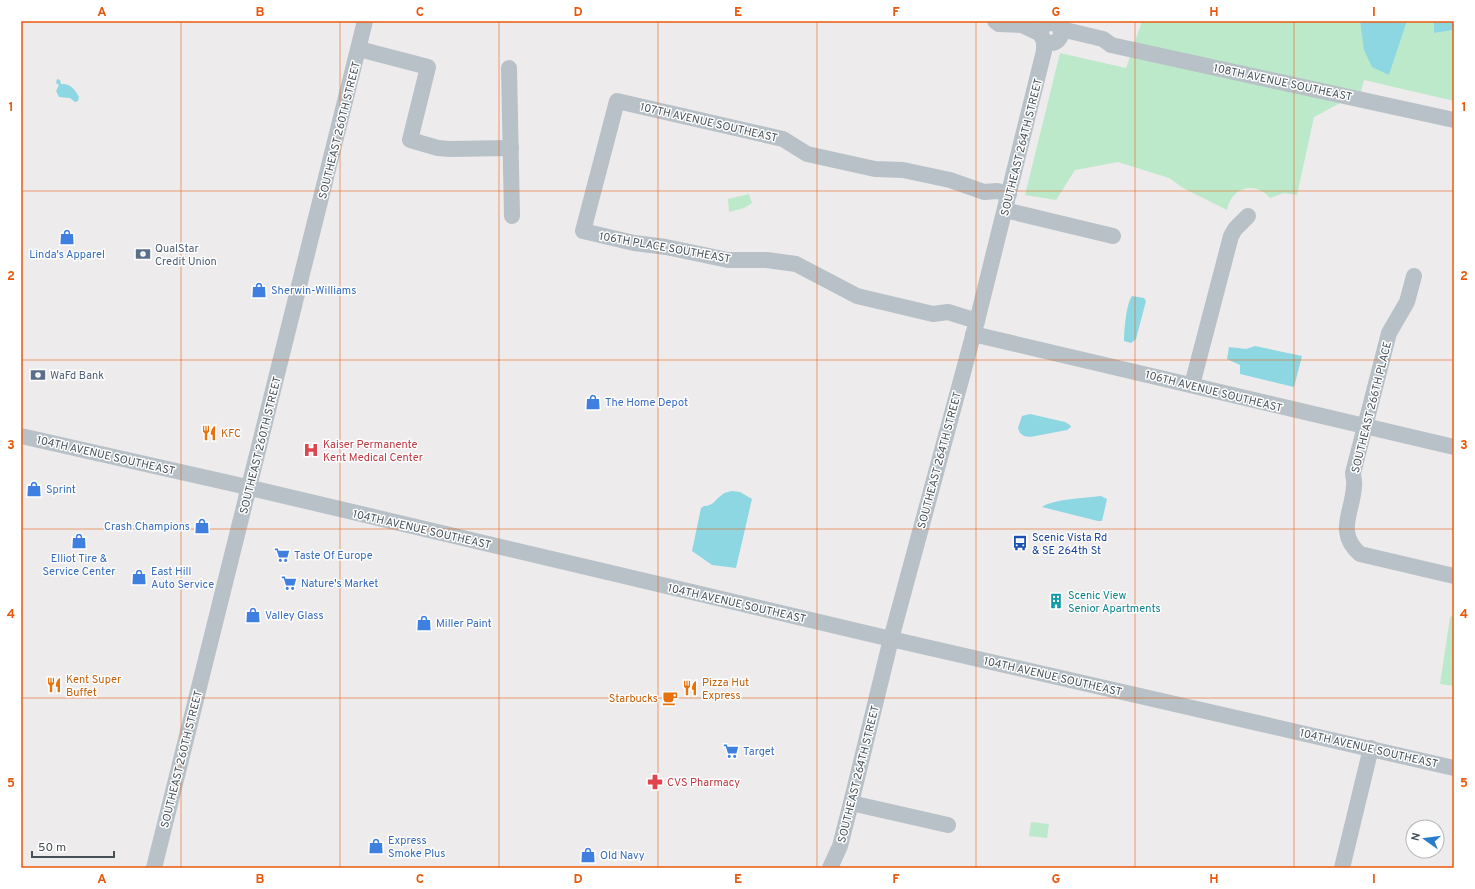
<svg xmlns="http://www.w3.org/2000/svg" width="1475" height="889" viewBox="0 0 1475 889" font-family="Overpass,sans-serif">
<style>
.green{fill:#bce9ca}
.water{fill:#8dd7e2}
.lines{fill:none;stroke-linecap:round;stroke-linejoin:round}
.minor{stroke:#b8c1c7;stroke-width:16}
.grid{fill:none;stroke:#e8590c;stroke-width:1;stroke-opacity:0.55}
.labels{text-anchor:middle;stroke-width:3;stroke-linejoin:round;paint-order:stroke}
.street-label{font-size:11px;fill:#465057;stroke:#fff}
.service-label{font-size:11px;fill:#4e5e75;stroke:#fff;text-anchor:start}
.shop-label{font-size:11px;fill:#366cbe;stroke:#fff;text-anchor:start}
.food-label{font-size:11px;fill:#c56008;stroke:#fff;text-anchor:start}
.health-label{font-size:11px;fill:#be3a42;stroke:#fff;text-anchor:start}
.transit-label{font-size:11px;fill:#164399;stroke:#fff;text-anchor:start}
.culture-label{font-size:11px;fill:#0d838f;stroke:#fff;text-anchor:start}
.neatline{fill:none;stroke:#e8590c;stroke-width:1.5}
.grid-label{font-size:13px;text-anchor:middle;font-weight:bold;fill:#e8590c}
</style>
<rect width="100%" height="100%" fill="#eeebec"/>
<g class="green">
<path d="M1142,21H1360L1361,28L1389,75L1407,21H1434L1435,33L1454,30V101L1364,80L1361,92L1314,117L1297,195L1284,193L1270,198C1254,180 1231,188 1227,210L1183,188L1169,178L1118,162L1075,170L1056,200L1025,195L1060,53L1126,68Z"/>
<path d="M749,194L752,203L744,208L729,212L728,199Z"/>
<path d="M1454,615V686L1440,684L1450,617Z"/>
<path d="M1031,822L1049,824L1047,838L1029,836Z"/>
</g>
<g class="water">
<path d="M1360,21H1407L1389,75L1372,67L1364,50Z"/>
<path d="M1434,21H1454V30L1434,33Z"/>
<path d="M57,79L60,80L61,84C70,83 75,89 79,97L78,101L75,102L70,98L59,97L56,91L59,85L56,83Z"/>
<path d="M1132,296L1144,298L1146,301L1136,339L1131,343L1124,341C1124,331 1126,304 1132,296Z"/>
<path d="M1255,346L1302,356L1294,387L1240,374V365L1227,359L1229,347L1246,349Z"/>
<path d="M1030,414L1065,422L1070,425L1071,427L1067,430L1030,437L1024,436L1020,433L1018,428L1022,416Z"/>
<path d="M732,491L740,492L752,499L736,568L712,565L692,551L701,508L704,506C714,506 715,499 723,494C725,492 729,492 732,491Z"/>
<path d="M1101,496L1107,499L1102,521H1098L1042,507C1053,499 1087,498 1101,496Z"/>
</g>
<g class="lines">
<g class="minor">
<path d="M995,21L999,24L1022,25L1041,34"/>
<circle cx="1051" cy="33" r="10"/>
<path d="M1061,29L1103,39L1111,45L1454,120"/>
<path d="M359,49L428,67L410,140L438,148L450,149L511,148"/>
<path d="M509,68L512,216"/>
<path d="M1005,210L1113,236"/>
<path d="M1414,276L1407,302L1389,333L1353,473C1353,477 1355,481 1354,486C1353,512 1335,532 1360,554L1454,576"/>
<path d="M977,321L948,312L933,314L857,296L796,264L767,260H728L666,247L634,243L583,231L617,101L783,139L807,154L875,169L903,170L950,180L984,192L997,191L1009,194"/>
<path d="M973,334L1454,447"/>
<path d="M1192,385L1231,236L1235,229L1248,216"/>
<path d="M21,436L234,484L891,639L1454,768"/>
<path d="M851,803L948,825"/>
<path d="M154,868L365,21"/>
<path d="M830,868L840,846L851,803L891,639L977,321L1044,51V40"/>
<path d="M1342,868L1371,748"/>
</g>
</g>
<path class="grid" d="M181,21V868M340,21V868M499,21V868M658,21V868M817,21V868M976,21V868M1135,21V868M1294,21V868M21,191H1454M21,360H1454M21,529H1454M21,698H1454"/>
<defs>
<g id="shop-bare" transform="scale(1.2)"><path d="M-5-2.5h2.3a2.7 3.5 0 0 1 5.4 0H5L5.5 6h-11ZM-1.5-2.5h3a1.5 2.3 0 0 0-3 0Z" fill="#3f7fe0" stroke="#fff" stroke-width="2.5" paint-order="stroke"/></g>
<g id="bank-bare" transform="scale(1.2)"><path d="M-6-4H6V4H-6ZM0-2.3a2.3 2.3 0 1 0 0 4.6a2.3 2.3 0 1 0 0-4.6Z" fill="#5c6f8a" stroke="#fff" stroke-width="2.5" paint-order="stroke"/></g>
<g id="restaurant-bare" transform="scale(1.2)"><path d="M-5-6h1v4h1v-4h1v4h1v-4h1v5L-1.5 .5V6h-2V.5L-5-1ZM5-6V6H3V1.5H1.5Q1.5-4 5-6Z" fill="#e8710a" stroke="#fff" stroke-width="2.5" paint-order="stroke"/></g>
<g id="hospital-bare" transform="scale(1.2)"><path d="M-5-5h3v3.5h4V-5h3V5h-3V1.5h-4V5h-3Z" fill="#e0444e" stroke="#fff" stroke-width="2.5" paint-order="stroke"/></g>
<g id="bus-bare" transform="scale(1.2)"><path d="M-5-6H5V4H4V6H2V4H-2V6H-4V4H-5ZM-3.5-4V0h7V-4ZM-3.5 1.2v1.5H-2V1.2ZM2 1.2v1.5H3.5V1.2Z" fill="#1a4fb4" stroke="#fff" stroke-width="2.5" paint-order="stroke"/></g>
<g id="supermarket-bare" transform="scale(1.2)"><path d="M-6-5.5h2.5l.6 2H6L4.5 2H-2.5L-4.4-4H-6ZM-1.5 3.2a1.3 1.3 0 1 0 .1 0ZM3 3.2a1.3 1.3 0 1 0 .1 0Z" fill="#3f7fe0" stroke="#fff" stroke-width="2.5" paint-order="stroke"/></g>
<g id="building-bare" transform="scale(1.2)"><path d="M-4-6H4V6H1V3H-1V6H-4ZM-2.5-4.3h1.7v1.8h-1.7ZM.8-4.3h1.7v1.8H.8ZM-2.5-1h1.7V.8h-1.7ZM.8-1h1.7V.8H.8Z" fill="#0f9aa8" stroke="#fff" stroke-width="2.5" paint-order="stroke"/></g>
<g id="cafe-bare" transform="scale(1.2)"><path d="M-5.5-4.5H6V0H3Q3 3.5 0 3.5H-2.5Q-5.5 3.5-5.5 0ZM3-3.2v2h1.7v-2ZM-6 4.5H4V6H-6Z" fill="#e8710a" stroke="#fff" stroke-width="2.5" paint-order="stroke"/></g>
<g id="pharmacy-bare" transform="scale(1.2)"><path d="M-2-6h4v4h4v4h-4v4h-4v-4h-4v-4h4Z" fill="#e0444e" stroke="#fff" stroke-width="2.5" paint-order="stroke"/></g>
</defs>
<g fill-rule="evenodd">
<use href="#shop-bare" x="67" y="237"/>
<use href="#bank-bare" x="143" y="254"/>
<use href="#shop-bare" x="259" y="290"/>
<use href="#bank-bare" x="38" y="375"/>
<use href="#shop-bare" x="593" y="402"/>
<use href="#restaurant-bare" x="209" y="433"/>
<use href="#hospital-bare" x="311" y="450"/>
<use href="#shop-bare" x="34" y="489"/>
<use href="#shop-bare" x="202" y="526"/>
<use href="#shop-bare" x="79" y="541"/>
<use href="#bus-bare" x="1020" y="543"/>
<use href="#supermarket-bare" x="282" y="555"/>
<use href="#shop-bare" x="139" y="577"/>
<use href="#supermarket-bare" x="289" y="583"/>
<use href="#building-bare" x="1056" y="601"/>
<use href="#shop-bare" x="253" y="615"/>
<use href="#shop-bare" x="424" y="623"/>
<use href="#restaurant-bare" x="54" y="685"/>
<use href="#restaurant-bare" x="690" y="688"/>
<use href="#cafe-bare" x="670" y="698"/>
<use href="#supermarket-bare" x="731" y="751"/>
<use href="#pharmacy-bare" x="655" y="782"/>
<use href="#shop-bare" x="376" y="846"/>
<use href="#shop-bare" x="588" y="855"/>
</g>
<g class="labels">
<g class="street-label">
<text transform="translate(1283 82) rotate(12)" y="4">108TH AVENUE SOUTHEAST</text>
<text transform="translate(709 122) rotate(13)" y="4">107TH AVENUE SOUTHEAST</text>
<text transform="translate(339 130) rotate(-76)" y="4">SOUTHEAST 260TH STREET</text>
<text transform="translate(1021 147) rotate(-76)" y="4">SOUTHEAST 264TH STREET</text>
<text transform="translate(665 247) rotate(10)" y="4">106TH PLACE SOUTHEAST</text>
<text transform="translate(1214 391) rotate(14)" y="4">106TH AVENUE SOUTHEAST</text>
<text transform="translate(1371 407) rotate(-76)" y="4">SOUTHEAST 266TH PLACE</text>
<text transform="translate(260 445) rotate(-76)" y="4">SOUTHEAST 260TH STREET</text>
<text transform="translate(106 455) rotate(13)" y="4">104TH AVENUE SOUTHEAST</text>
<text transform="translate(939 460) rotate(-75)" y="4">SOUTHEAST 264TH STREET</text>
<text transform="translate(422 529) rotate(13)" y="4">104TH AVENUE SOUTHEAST</text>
<text transform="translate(737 603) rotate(13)" y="4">104TH AVENUE SOUTHEAST</text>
<text transform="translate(1053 676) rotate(13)" y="4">104TH AVENUE SOUTHEAST</text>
<text transform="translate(1369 748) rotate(13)" y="4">104TH AVENUE SOUTHEAST</text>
<text transform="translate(181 759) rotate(-76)" y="4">SOUTHEAST 260TH STREET</text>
<text transform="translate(858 774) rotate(-76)" y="4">SOUTHEAST 264TH STREET</text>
</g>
<g class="service-label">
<text x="155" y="252">QualStar<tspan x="155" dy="13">Credit Union</tspan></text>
<text x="50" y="379">WaFd Bank</text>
</g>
<g class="shop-label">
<text x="67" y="258" text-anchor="middle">Linda's Apparel</text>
<text x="271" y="294">Sherwin-Williams</text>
<text x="605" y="406">The Home Depot</text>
<text x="46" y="493">Sprint</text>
<text x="190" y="530" text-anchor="end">Crash Champions</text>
<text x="294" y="559">Taste Of Europe</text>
<text x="79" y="562" text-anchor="middle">Elliot Tire &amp;<tspan x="79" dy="13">Service Center</tspan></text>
<text x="151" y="575">East Hill<tspan x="151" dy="13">Auto Service</tspan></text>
<text x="301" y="587">Nature's Market</text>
<text x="265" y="619">Valley Glass</text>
<text x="436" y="627">Miller Paint</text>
<text x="743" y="755">Target</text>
<text x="388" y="844">Express<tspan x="388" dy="13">Smoke Plus</tspan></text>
<text x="600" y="859">Old Navy</text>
</g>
<g class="food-label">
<text x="221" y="437">KFC</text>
<text x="66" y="683">Kent Super<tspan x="66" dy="13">Buffet</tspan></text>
<text x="702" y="686">Pizza Hut<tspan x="702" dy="13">Express</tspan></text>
<text x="658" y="702" text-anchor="end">Starbucks</text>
</g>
<g class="health-label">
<text x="323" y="448">Kaiser Permanente<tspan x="323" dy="13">Kent Medical Center</tspan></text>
<text x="667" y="786">CVS Pharmacy</text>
</g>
<g class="transit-label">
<text x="1032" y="541">Scenic Vista Rd<tspan x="1032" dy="13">&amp; SE 264th St</tspan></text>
</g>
<g class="culture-label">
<text x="1068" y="599">Scenic View<tspan x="1068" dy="13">Senior Apartments</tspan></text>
</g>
</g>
<rect width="1475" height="889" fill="none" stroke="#ffffff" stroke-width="44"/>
<g transform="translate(1425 839) rotate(284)"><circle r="19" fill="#ffffff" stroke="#b5b9bc"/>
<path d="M0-3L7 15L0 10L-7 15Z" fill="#297ccb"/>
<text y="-6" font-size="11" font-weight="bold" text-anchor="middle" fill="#465057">N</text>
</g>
<path d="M32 851v6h82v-6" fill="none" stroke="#465057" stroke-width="2"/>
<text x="38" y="851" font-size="12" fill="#465057" stroke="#ffffff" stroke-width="3" paint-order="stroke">50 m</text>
<rect x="22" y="22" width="1431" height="845" class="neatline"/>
<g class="grid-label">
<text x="102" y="16">A</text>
<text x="260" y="16">B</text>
<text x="420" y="16">C</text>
<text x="578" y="16">D</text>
<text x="738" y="16">E</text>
<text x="896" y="16">F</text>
<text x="1056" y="16">G</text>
<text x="1214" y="16">H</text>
<text x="1374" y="16">I</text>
<text x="11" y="111">1</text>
<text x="1464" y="111">1</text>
<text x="11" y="280">2</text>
<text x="1464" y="280">2</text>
<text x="11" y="449">3</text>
<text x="1464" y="449">3</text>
<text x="11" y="618">4</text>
<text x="1464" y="618">4</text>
<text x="11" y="787">5</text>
<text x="1464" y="787">5</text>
<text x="102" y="883">A</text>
<text x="260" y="883">B</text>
<text x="420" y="883">C</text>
<text x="578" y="883">D</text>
<text x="738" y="883">E</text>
<text x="896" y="883">F</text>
<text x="1056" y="883">G</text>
<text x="1214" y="883">H</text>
<text x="1374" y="883">I</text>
</g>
</svg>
